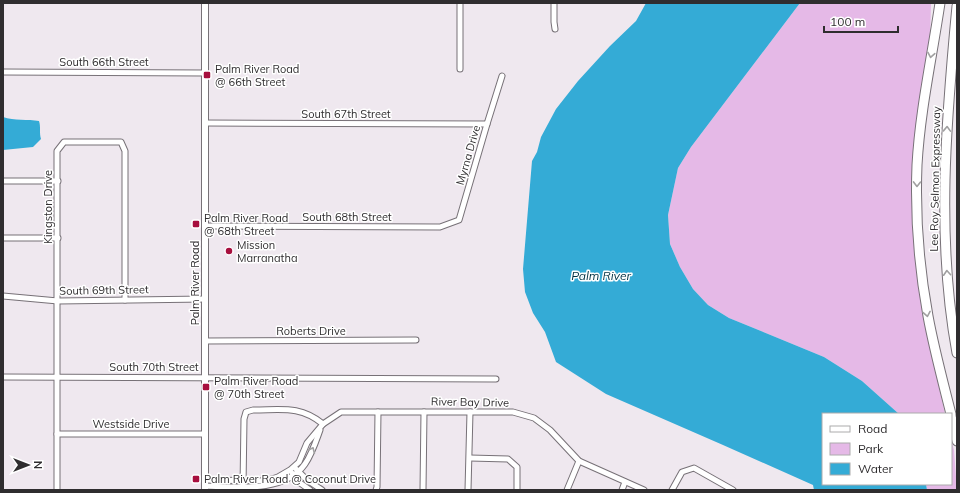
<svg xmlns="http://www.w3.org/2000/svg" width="960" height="493" viewBox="0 0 960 493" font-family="Mulish,sans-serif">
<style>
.green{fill:#e5b9e7}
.water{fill:#34abd6}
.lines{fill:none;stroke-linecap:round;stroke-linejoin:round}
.minor-casing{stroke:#777177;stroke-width:7}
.tertiary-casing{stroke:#777177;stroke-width:8}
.motorway-casing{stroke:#777177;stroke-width:11}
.minor{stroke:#fff;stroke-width:5}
.tertiary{stroke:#fff;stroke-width:6}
.motorway{stroke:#fff;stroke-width:9}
.oneway{stroke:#a1a0a1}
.poi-dot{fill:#a70f3e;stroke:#fff;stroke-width:1.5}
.labels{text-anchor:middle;stroke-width:3;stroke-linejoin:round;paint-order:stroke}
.street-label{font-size:11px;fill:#2f2d2f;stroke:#fff}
.poi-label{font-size:11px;fill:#2f2d2f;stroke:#fff;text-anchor:start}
.water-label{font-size:12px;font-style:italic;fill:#003244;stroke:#fff}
</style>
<rect width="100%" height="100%" fill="#efe8ef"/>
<g class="green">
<path d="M800,3H931L930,41L921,142V210L930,346L945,414H899L862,381L824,357L729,318L708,305L693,289L680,267L670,244L668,215L678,168L691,147Z"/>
<path d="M951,439L954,450L957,490H927L926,484H951Z"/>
</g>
<g class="water">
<path d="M646,3H800L691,147L678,168L668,215L670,244L680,267L693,289L708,305L729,318L824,357L862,381L899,414H823V484H926L927,490H814L813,485L723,445L606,394L556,362L545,332L533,313L525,292L523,269L532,161L537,152L541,137L556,109L578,81L610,46L636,21Z"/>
<path d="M3,117C14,121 28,119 39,121C41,127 39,133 41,139L33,147L3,150Z"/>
</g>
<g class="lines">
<g class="minor-casing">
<g id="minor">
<path d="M554,3V22L555,29"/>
<path d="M460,69V3"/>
<path d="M3,72L205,73"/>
<path d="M205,123L487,124"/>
<path d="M3,181H58"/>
<path d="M205,226L440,227L459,220L487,124L502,76"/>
<path d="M3,238H58"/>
<path d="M3,296L58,301L205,299"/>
<path d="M205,341L416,340"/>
<path d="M3,377L496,379"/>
<path d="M57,434H205"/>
<path d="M470,458L508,459L517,467V490"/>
<path d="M296,469L307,480L322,490"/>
<path d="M292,473L300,483L310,490"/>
<path d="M205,480L265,481L278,477L290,470L299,462L307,443L323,424L341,412H513L534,418L550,430L579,461L644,490"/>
<path d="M205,486C237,487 285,493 305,464C312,454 316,441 320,430"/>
<path d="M243,487L244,419L246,412L253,410C281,410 300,405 323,424"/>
<path d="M57,490V151L64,142H121L125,151V300"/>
<path d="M376,490L377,487L378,412"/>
<path d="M423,490L424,412"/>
<path d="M468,490L470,412"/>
<path d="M567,490L579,461"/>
<path d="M622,490L625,482"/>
<path d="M672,490L682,472L694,468L733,490"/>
</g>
</g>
<g class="tertiary-casing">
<path id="tertiary" d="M205,490V3"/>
</g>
<g class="motorway-casing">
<g id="motorway">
<path d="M940,3C932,57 920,111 917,165C915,216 919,267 928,316C934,349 943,382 951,414"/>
<path d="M957,6C946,121 936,239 957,353"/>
<path d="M951,416L957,441"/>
</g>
</g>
<use href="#minor" class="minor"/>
<use href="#tertiary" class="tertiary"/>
<use href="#motorway" class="motorway"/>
</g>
<defs><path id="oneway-chevron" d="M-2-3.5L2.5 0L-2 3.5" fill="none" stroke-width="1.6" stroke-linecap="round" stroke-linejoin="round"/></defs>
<g class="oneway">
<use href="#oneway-chevron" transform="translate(931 55) rotate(100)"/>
<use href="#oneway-chevron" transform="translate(947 129) rotate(-88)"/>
<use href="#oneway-chevron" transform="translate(917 184) rotate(91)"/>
<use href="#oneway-chevron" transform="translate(947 273) rotate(-94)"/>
<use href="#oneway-chevron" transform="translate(927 314) rotate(80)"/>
<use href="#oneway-chevron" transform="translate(312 450) rotate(-66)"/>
</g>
<g class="poi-dot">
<rect x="203" y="71" width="8" height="8" rx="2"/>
<rect x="192" y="220" width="8" height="8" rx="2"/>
<circle cx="229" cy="251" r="4"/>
<rect x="202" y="383" width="8" height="8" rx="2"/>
<rect x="192" y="475" width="8" height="8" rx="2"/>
</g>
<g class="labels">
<g class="street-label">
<text x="104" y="66">South 66th Street</text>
<text x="346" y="118">South 67th Street</text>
<text transform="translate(468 155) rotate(-74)" y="4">Myrna Drive</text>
<text transform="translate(935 179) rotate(-89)" y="4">Lee Roy Selmon Expressway</text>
<text transform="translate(48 207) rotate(-90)" y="4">Kingston Drive</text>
<text x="347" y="221">South 68th Street</text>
<text transform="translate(195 283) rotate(-90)" y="4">Palm River Road</text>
<text transform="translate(104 290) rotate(-1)" y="4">South 69th Street</text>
<text x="311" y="335">Roberts Drive</text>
<text x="154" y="371">South 70th Street</text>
<text transform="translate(470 402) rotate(1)" y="4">River Bay Drive</text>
<text x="131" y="428">Westside Drive</text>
</g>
<g class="poi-label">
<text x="215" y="73">Palm River Road<tspan x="215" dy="13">@ 66th Street</tspan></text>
<text x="204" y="222">Palm River Road<tspan x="204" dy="13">@ 68th Street</tspan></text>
<text x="237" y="249">Mission<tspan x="237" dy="13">Marranatha</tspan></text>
<text x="214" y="385">Palm River Road<tspan x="214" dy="13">@ 70th Street</tspan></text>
<text x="204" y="483">Palm River Road @ Coconut Drive</text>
</g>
<g class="water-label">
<text x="601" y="280">Palm River</text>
</g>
</g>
<rect width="960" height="493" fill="none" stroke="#2f2d2f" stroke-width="8"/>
<rect x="822" y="413" width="130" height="72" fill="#ffffff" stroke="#acabac"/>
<rect x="830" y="426" width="20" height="6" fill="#ffffff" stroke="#acabac"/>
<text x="858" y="433" font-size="12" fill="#2f2d2f">Road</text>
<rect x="830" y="443" width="20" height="12" fill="#e5b9e7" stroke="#acabac"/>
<text x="858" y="453" font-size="12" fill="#2f2d2f">Park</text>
<rect x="830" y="463" width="20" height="12" fill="#34abd6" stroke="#acabac"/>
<text x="858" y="473" font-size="12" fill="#2f2d2f">Water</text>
<g transform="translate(28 465) rotate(90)" stroke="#ffffff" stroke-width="3" paint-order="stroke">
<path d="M0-3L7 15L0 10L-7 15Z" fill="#2f2d2f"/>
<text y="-6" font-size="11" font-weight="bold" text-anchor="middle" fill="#2f2d2f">N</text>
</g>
<path d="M824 26v6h74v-6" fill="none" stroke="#2f2d2f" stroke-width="2"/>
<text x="830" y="26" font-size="12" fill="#2f2d2f" stroke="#ffffff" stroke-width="3" paint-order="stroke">100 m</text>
</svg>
